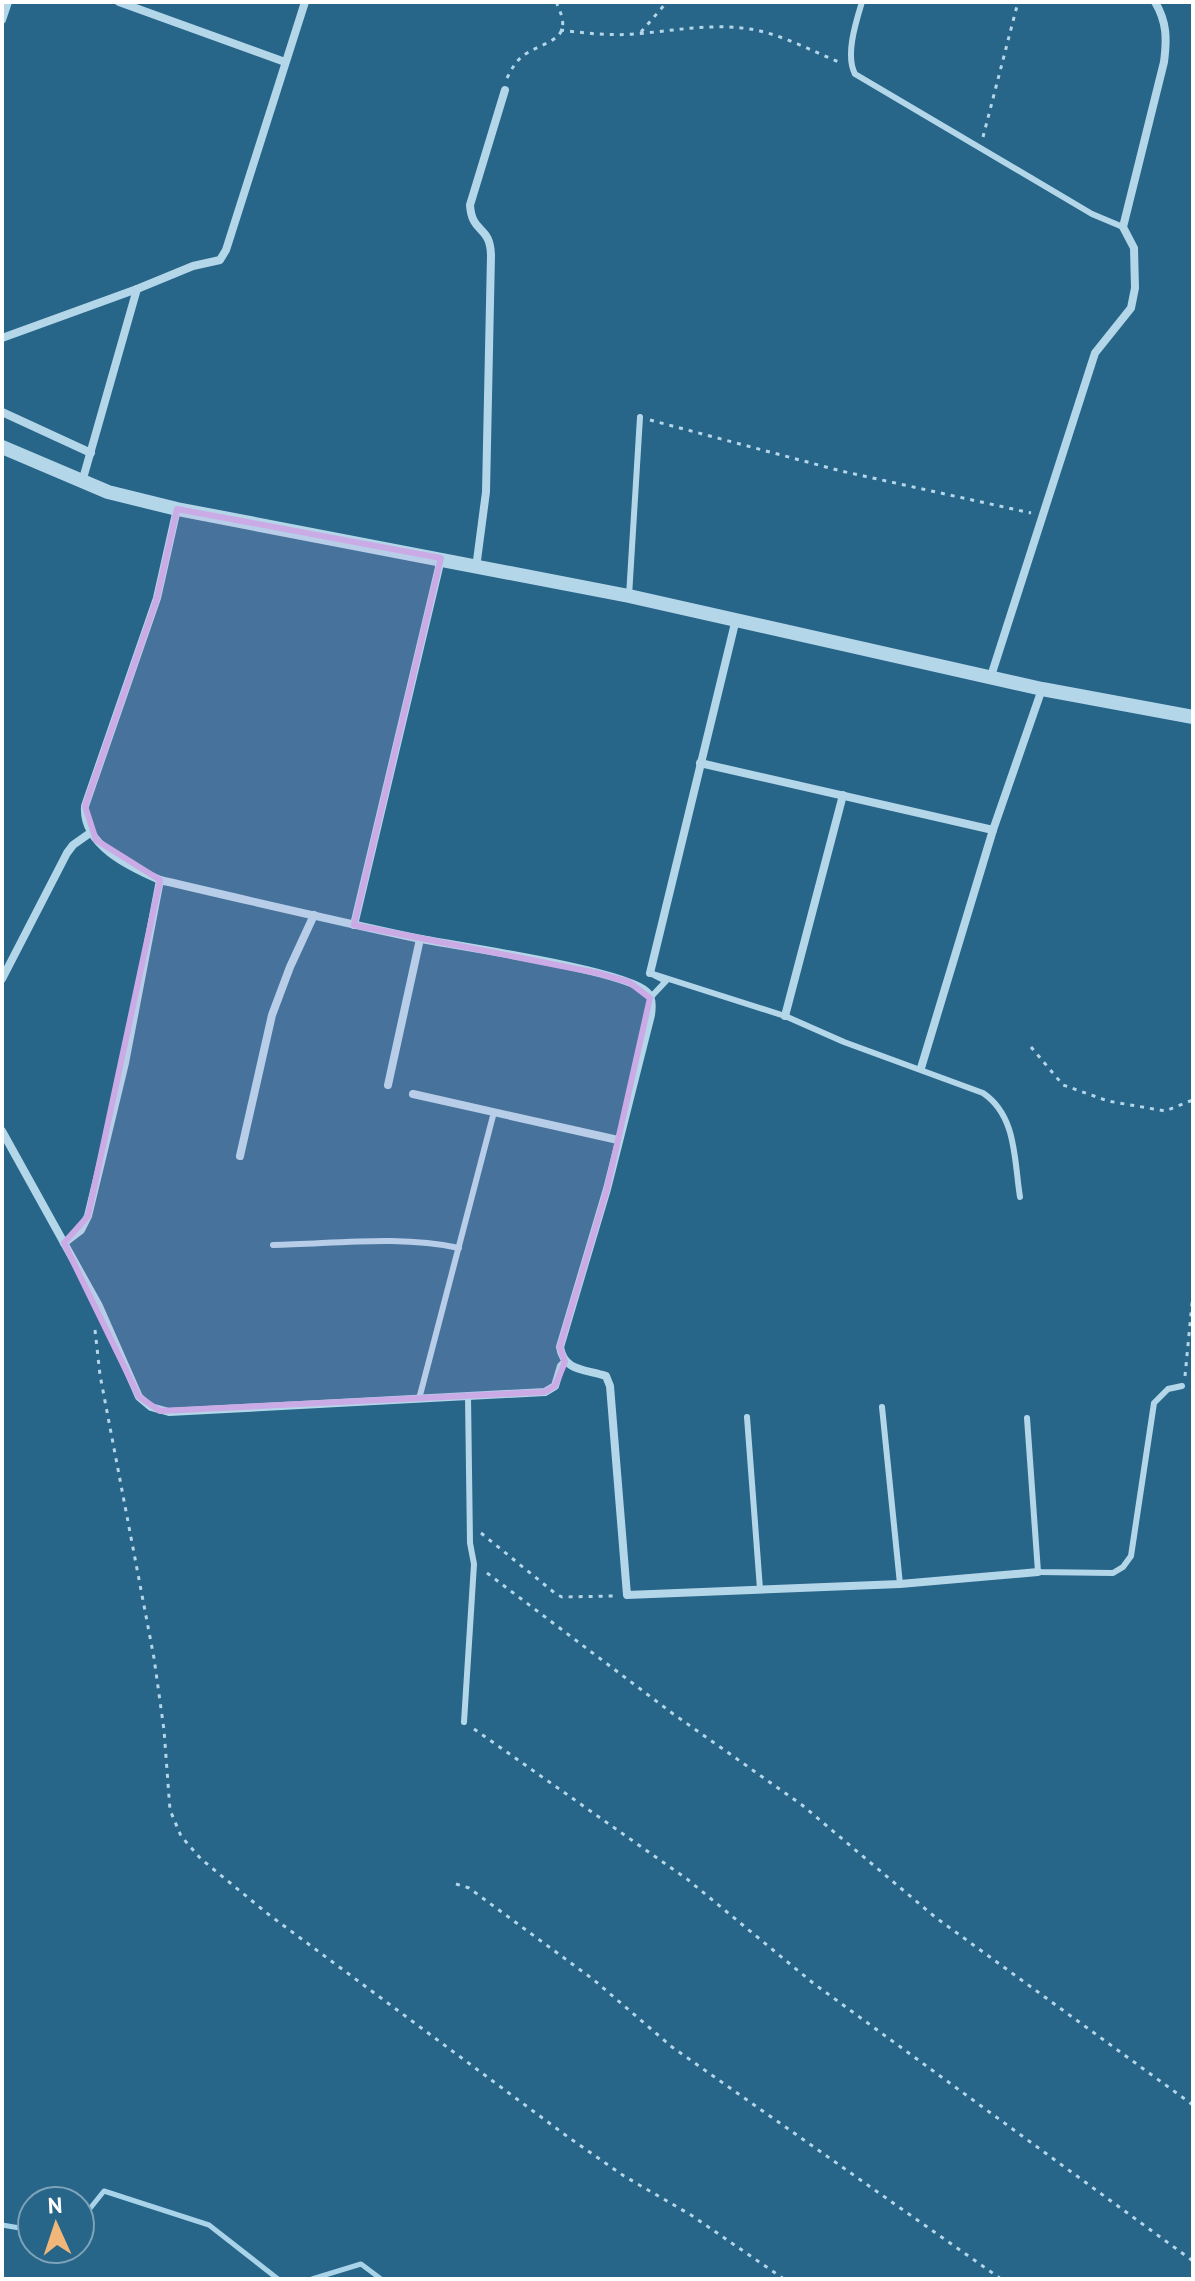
<svg xmlns="http://www.w3.org/2000/svg" width="1195" height="2281" viewBox="0 0 1195 2281" font-family="'PT Sans',sans-serif">
<style>
.lines{fill:none;stroke-linecap:round;stroke-linejoin:round}
.stream{stroke:#a8d3e9;stroke-width:5}
.path{stroke:#b4d6e9;stroke-width:3;stroke-dasharray:4 6;stroke-linecap:butt}
.service{stroke:#b4d6e9;stroke-width:6}
.minor{stroke:#b4d6e9;stroke-width:8}
.tertiary{stroke:#b4d6e9;stroke-width:14}
.marked{fill:#caabe5;fill-opacity:0.2;stroke:#caabe5;stroke-width:6;stroke-linejoin:round}
</style>
<rect width="100%" height="100%" fill="#276589"/>
<g class="lines">
<g class="stream">
<path d="M80,2221L104,2191L209,2225L278,2279"/>
<path d="M2,2225L32,2230"/>
<path d="M312,2279L361,2264L381,2279"/>
</g>
<g class="path">
<path d="M560,30C585,33 609,36 634,34C673,31 710,23 750,29C781,34 812,51 841,63"/>
<path d="M641,32L667,2"/>
<path d="M507,78C512,68 517,59 527,53C550,39 575,40 556,2"/>
<path d="M983,137L1018,2"/>
<path d="M650,420L841,471L1031,513"/>
<path d="M1031,1047L1063,1085L1108,1101L1165,1111L1193,1100"/>
<path d="M95,1330L100,1375L154,1658L164,1730L170,1810L181,1836L201,1859L268,1914L568,2137L624,2176L691,2215L784,2279"/>
<path d="M1185,1376L1193,1293"/>
<path d="M481,1533L556,1594L562,1597L615,1596"/>
<path d="M487,1573L672,1713L802,1805L935,1917L1193,2105"/>
<path d="M474,1729L687,1879L813,1983L1193,2261"/>
<path d="M456,1884L469,1888L594,1980L672,2047L1001,2279"/>
</g>
<g class="service">
<path d="M862,2C856,22 845,55 855,74L1092,214L1123,227"/>
<path d="M629,596L640,417"/>
<path d="M650,998L666,981L650,973L785,1016L844,1042L983,1093C1017,1116 1014,1160 1020,1197"/>
<path d="M273,1245C334,1244 399,1235 459,1248"/>
<path d="M419,1399L494,1112"/>
<path d="M882,1407L900,1584"/>
<path d="M747,1417L760,1589"/>
<path d="M1027,1418L1038,1572L1113,1573L1123,1567L1131,1556L1154,1403L1168,1389L1182,1386"/>
<path d="M464,1722L474,1564L470,1543L468,1396"/>
</g>
<g class="minor">
<path d="M119,2L285,62"/>
<path d="M2,20L8,2"/>
<path d="M2,338L137,289L193,266L220,260L226,250L305,2"/>
<path d="M2,412L91,453"/>
<path d="M82,482L137,289"/>
<path d="M177,509L157,598L85,806C82,845 130,867 160,880C246,900 331,920 416,938C456,946 625,970 647,992C653,997 652,1008 651,1015L607,1189L560,1347C564,1372 586,1369 606,1376L610,1386L627,1595L900,1584L1038,1572"/>
<path d="M476,568L486,492L491,255C490,224 472,235 470,205L505,90"/>
<path d="M991,676L1095,353L1131,308L1135,288L1134,248L1123,227L1164,62C1167,39 1167,22 1155,2"/>
<path d="M700,763L993,830"/>
<path d="M354,925L441,559"/>
<path d="M650,973L736,619"/>
<path d="M2,979L67,853L73,845L90,833"/>
<path d="M785,1016L843,795"/>
<path d="M921,1068L993,830L1042,689"/>
<path d="M388,1085L420,939"/>
<path d="M413,1094L618,1140"/>
<path d="M2,1131L99,1306L139,1397L151,1407L169,1412L545,1392L555,1386L561,1366L565,1362"/>
<path d="M240,1156L272,1015L290,967L314,915"/>
<path d="M64,1243L81,1230L88,1216L125,1063L160,880"/>
</g>
<path class="tertiary" d="M2,447L108,492L177,509L629,596L1042,689L1193,717"/>
</g>
<path class="marked" d="M177,509L441,558L354,925L597,973L629,982L650,998L607,1189L560,1347L565,1362L555,1386L545,1392L160,1411L139,1397L64,1243L88,1216L160,880L96,840L85,806L157,598Z"/>
<rect width="1195" height="2281" fill="none" stroke="#ffffff" stroke-width="8"/>
<g transform="translate(56 2225) rotate(357)"><circle r="38" fill="#276589" stroke="#7da3b8" stroke-width="2"/>
<path d="M0-6L14 30L0 20L-14 30Z" fill="#f1b779"/>
<text y="-12" font-size="22" font-weight="bold" text-anchor="middle" fill="#ffffff">N</text>
</g>
</svg>
